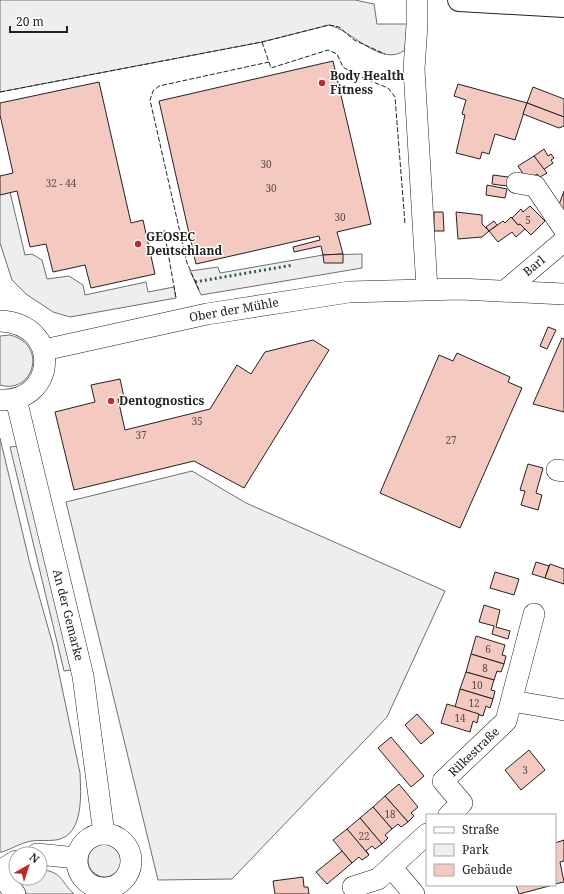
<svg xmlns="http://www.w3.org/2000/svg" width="564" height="894" viewBox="0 0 564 894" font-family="'Noto Serif',serif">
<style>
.green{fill:#eee;stroke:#6f6f6f}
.parking{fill:#ededed;stroke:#6f6f6f}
.building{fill:#f3c9c0;stroke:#222}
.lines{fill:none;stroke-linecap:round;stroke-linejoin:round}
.minor-casing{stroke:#222;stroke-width:22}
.highway-casing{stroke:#222;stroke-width:24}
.minor{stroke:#fff;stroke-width:21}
.highway{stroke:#fff;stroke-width:22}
.hedge{stroke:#2f5e38;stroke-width:3;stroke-dasharray:2 3;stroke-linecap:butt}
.fence{stroke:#222;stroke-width:1;stroke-dasharray:5 2;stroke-linecap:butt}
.poi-dot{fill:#c62828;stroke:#fff;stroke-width:1.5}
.labels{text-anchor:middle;stroke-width:3;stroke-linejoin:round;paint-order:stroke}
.number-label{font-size:10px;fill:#564c4a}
.poi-label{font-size:12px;font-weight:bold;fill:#222;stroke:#fff;text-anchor:start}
.street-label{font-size:12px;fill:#222;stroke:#fff}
</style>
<rect width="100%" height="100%" fill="#fff"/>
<g class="green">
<path d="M0,0H355L374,4L377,24H407L405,50C381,68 352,30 329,25L262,42L0,92Z"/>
<path d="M10,192L25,255L32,254L42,260L47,279L69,276L83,285L85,295L146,282L148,292L174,287L176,298L70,317L53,312L26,294L12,280L0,243V195Z"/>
<path d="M362,254V268L201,295L190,271L218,267L220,273L323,255Z"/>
<path d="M10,335C49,345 33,395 0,385V336Z"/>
<path d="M0,438L30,564L53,645L80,773C81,794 84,836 56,840C48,841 39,840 31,841C20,843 12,849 2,852H0Z"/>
<path d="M192,471L246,503L445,591L387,717L232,879L158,880L66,502Z"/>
<circle cx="105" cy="860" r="17"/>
<path d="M44,870C63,873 61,882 74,894H27L17,882L21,878H40V871Z"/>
</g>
<path class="parking" d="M18,446L71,670L64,671L10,447Z"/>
<g class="building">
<path d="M333,61L371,224L337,232L343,254L323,255L321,246L294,252L293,247L320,240L319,236L196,264L159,101Z"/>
<path d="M99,82L131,223L143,220L155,274L91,288L85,265L53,272L46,244L30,247L17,191L0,195V176L13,173L0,115V103Z"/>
<path d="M458,84L527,103L515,140L495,134L489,154L482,152L480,159L456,153L465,115L462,114L466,100L454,96Z"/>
<path d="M533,87L564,99V117L527,103Z"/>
<path d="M527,103L564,117V126L559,128L523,114Z"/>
<path d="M544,149L548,156L551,154L554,158L551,160L553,163L543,170L534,156Z"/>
<path d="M534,156L547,173L540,177L537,174L527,180L518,166Z"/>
<path d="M493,175L508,177L507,186L492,184Z"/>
<path d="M487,185L507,189L505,198L486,195Z"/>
<path d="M564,191V213L557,210Z"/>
<path d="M530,206L545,221L531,235L520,224L518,225L512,218L521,209L523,212Z"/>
<path d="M434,212H443L444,231H434Z"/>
<path d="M456,212L482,215V224L489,231L482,237L458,239Z"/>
<path d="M511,217L518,225L520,224L525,229L516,237L512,232L498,242L489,231L503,221L505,223Z"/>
<path d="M494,221L497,225L489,231L486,227Z"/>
<path d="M343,254V263H324L323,255Z"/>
<path d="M548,327L556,330L547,349L540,346Z"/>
<path d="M562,338L564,339V412L533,404Z"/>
<path d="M313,340L329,350L244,488L194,461L74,490L55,412L95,402L91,385L120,379L124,397L118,399L125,430L210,409L237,365L251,374L265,352Z"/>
<path d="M457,353L510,377L508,382L522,388L460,528L380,493L439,355L453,361Z"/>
<path d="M528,464L543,468L536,493L542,495L538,510L521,505L525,491L520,490Z"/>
<path d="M536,562L549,566L545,578L532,574Z"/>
<path d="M550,564L564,569V584L545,578Z"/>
<path d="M495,572L519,579L514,595L490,588Z"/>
<path d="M484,605L500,610L496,627L510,631L508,639L492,634L494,626L479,622Z"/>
<path d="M476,636L505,645L502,655L506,656L504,664L471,654Z"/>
<path d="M471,654L504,664L501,672L497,671L494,680L466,672Z"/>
<path d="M466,672L494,680L491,690L495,691L493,699L460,689Z"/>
<path d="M460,689L493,699L490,708L486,706L483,716L455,707Z"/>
<path d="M447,704L479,714L477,723L473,721L470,732L441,723Z"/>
<path d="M417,714L434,733L421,744L405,725Z"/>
<path d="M391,737L424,776L411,787L378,748Z"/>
<path d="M529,750L545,770L521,790L505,770Z"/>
<path d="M399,784L418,807L411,813L414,816L408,822L385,796Z"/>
<path d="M385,796L408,822L401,827L398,824L392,829L373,807Z"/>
<path d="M373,807L392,829L385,835L388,838L382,844L360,818Z"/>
<path d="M360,818L382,844L375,849L372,846L366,851L369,855L347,829Z"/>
<path d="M347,829L369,855L362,860L359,857L352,863L333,840Z"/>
<path d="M564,840V861L560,862L564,882L555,884V843Z"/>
<path d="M342,851L352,863L327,884L316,872Z"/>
<path d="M303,877L304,887H308L309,894H275L273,881Z"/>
<path d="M516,885H553L519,894Z"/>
</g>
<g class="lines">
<g class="minor-casing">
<g id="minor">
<path d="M417,0V25L414,69L427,289"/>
<path d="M517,183L535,186L564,229"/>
<path d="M505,291L564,241"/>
<path d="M0,321C63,324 56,403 0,400"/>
<path d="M44,350L207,314L349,292L460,289L564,294"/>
<path d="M16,399L83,676L104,834"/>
<path d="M557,470L564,471"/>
<path d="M512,701L564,710"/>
<path d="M449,815L462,803L443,781L506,721L534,614"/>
<circle cx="104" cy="861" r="27"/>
<path d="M37,854L77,858"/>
<path d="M391,867L414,894"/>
<path d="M0,871L16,861"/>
<path d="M0,873L15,894"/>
<path d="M353,887L378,879L427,834"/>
</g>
</g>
<g class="highway-casing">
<path id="highway" d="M459,0L564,6"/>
</g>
<use href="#minor" class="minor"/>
<use href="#highway" class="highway"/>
<path class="hedge" d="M195,282L293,265"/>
<g class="fence">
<path d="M262,42L271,68L328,50L337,54L343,67L356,75L388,88L395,97L405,224"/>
<path d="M0,92L262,42L329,25L339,27L354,40L385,54"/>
<path d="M164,230L176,298"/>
<path d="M199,290L187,263L150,100L153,91L159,86L269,62"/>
</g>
</g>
<g class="poi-dot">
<circle cx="322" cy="83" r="4"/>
<circle cx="138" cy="244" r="4"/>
<circle cx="111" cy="401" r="4"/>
</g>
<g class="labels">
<g class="number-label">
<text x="266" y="168">30</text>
<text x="61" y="187">32 - 44</text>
<text x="271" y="192">30</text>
<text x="340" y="221">30</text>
<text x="528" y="224">5</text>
<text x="197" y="425">35</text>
<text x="141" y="439">37</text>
<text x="451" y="444">27</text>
<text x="488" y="653">6</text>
<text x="485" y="672">8</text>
<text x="477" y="689">10</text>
<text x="474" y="707">12</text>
<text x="460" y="722">14</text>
<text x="525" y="774">3</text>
<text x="390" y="818">18</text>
<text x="364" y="840">22</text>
</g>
<g class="poi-label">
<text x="330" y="80">Body Health<tspan x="330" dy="14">Fitness</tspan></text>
<text x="146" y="241">GEOSEC<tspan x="146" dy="14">Deutschland</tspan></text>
<text x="119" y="405">Dentognostics</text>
</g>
<g class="street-label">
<text transform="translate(534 266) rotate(-40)" y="4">Barl</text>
<text transform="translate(234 310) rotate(-10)" y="4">Ober der Mühle</text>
<text transform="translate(68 615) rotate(76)" y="4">An der Gemarke</text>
<text transform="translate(474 752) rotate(-44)" y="4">Rilkestraße</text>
</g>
</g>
<rect x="426" y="814" width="130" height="72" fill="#ffffff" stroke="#a7a7a7"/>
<rect x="434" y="827" width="20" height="6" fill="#ffffff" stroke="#a7a7a7"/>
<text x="462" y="834" font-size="12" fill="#222222">Straße</text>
<rect x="434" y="844" width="20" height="12" fill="#eeeeee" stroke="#a7a7a7"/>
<text x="462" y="854" font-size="12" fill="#222222">Park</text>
<rect x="434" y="864" width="20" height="12" fill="#f3c9c0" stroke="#a7a7a7"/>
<text x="462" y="874" font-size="12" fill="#222222">Gebäude</text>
<g transform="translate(28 866) rotate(39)"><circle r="19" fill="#ffffff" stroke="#a7a7a7"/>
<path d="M0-3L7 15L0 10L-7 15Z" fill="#c62828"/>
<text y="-6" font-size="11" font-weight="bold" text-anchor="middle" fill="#222222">N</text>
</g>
<path d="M10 26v6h57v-6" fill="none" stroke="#222222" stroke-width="2"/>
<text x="16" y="26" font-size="12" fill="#222222" stroke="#ffffff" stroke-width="3" paint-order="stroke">20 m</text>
</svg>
